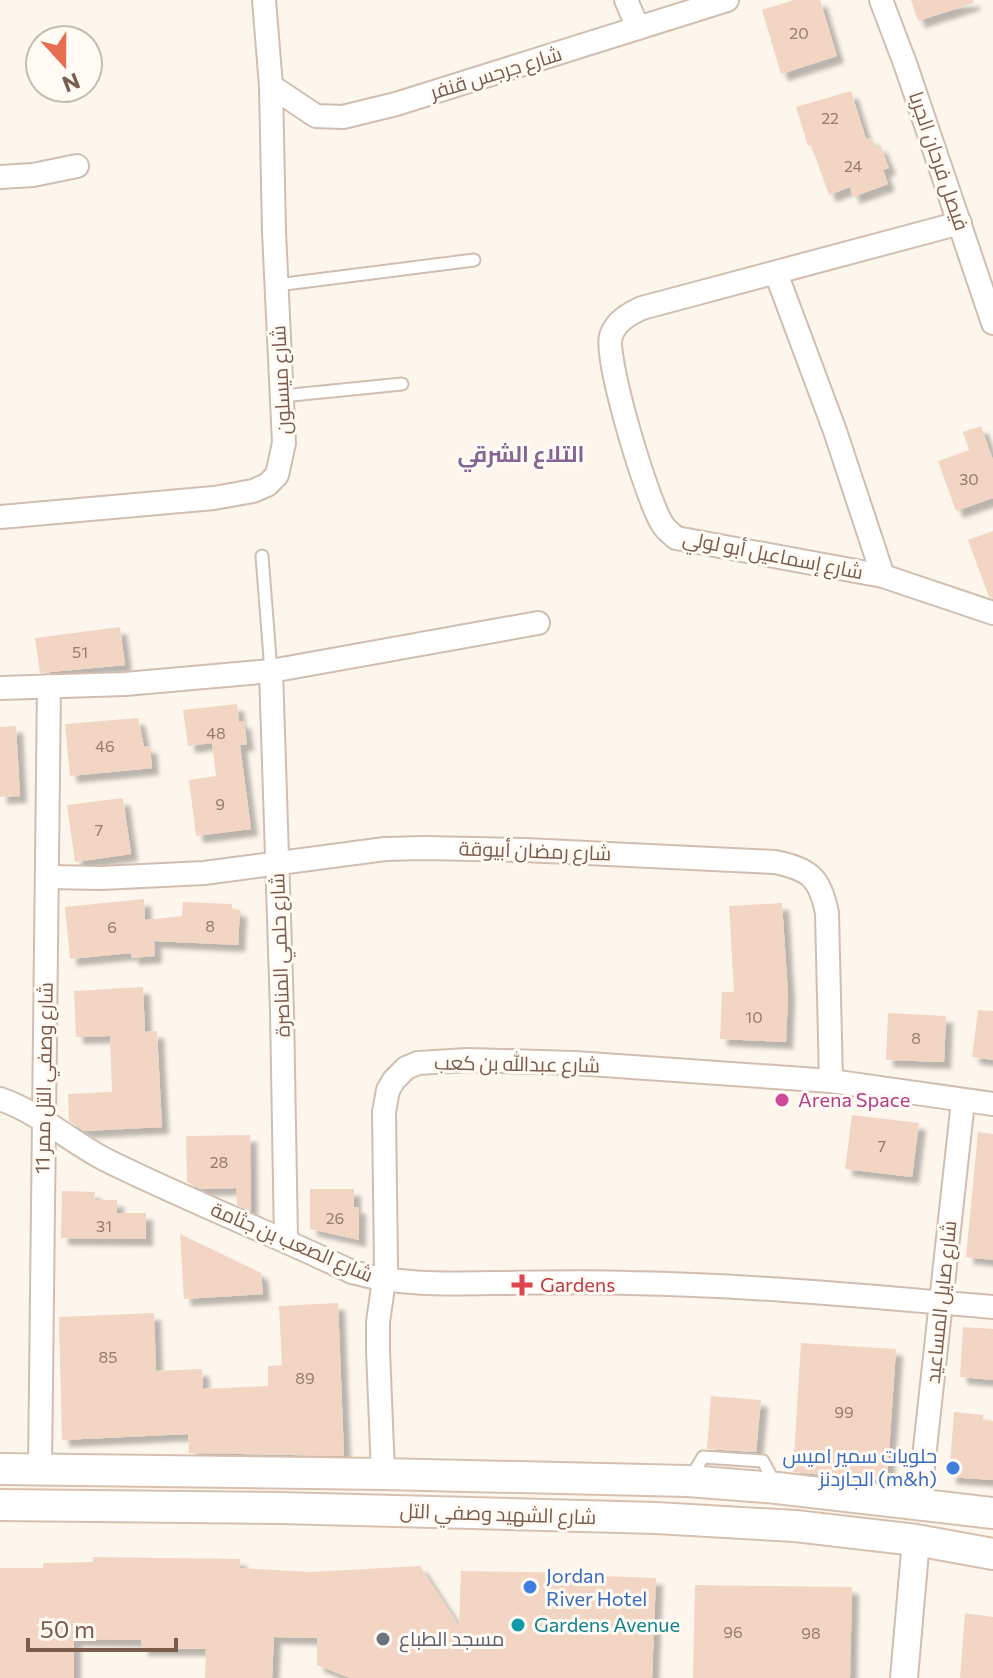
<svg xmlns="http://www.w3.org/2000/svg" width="993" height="1678" viewBox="0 0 993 1678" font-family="Commissioner,Cairo,sans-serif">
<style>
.building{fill:#f3d5c3;filter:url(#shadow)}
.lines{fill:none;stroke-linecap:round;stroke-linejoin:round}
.service-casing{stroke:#d1beb0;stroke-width:15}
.minor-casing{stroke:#d1beb0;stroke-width:26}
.tertiary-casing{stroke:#d1beb0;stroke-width:30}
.secondary-casing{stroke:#d6c0b0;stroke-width:34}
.service{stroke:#fff;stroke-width:11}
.minor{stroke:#fff;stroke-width:22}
.tertiary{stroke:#fff;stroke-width:26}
.secondary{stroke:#fff;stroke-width:30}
.hotel-dot{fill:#d1479c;stroke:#fffaf3;stroke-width:3}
.health-dot{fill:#e0444e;stroke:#fffaf3;stroke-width:3}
.shop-dot{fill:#3f7fe0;stroke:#fffaf3;stroke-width:3}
.culture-dot{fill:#0f9aa8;stroke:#fffaf3;stroke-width:3}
.worship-dot{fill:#6b7280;stroke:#fffaf3;stroke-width:3}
.labels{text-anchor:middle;stroke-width:6;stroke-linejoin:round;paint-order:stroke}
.number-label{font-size:16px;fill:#987a6a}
.street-label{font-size:20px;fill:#7a5c4d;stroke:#fffaf3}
.hotel-label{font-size:20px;fill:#b23c85;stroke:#fffaf3;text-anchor:start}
.health-label{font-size:20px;fill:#be3a42;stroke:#fffaf3;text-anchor:start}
.shop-label{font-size:20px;fill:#366cbe;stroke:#fffaf3;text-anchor:end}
.culture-label{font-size:20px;fill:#0d838f;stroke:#fffaf3;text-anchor:start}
.worship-label{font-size:20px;fill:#5b616d;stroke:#fffaf3;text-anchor:start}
.neighbourhood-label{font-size:22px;font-weight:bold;fill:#846695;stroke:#fffaf3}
</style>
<defs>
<filter id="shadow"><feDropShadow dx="7" dy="7" stdDeviation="2" flood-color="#0004"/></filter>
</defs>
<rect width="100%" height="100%" fill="#fdf6ec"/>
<g class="building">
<path d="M794,0H820L837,56L781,74L762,10Z"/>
<path d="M911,0H973L974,3L918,21Z"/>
<path d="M851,91L866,139L871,138L875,147L880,145L889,168L883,170L888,184L853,197L850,187L829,195L811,145L808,146L796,107Z"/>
<path d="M981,426L993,460V498L956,511L938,461L969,450L963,432Z"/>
<path d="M993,531V598L989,597L968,540Z"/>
<path d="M120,627L125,665L40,673L35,638Z"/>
<path d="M237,704L239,722L244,721L247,744L240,745L251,829L196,836L189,780L216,776L212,743L188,746L183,710Z"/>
<path d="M138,718L144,747L150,746L152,768L70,776L65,724Z"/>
<path d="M16,726L20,796L0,797V727Z"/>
<path d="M123,798L131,854L75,862L67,805Z"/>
<path d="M144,899L145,920L182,916L183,902L232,904V909L240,910L238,945L154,941L155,956L132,958L131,953L70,959L65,907Z"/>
<path d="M782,903L788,994L786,1042L720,1039L722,992H734L729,906Z"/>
<path d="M143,987L145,1032L157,1031L162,1127L85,1131L69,1121L68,1094L112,1092L110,1036L76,1037L74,991Z"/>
<path d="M978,1010L993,1011V1060L972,1057Z"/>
<path d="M888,1013L946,1016L944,1062L886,1060Z"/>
<path d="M852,1115L919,1123L912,1177L845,1169Z"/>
<path d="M978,1132L993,1134V1260L966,1257Z"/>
<path d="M250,1135L251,1211L237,1205L236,1188L201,1189L187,1182L186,1136Z"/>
<path d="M310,1189H354V1207H359V1240L310,1229Z"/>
<path d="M62,1191L95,1192L94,1200H117V1213H146V1239L61,1238Z"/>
<path d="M180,1234L261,1273L263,1294L184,1299Z"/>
<path d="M338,1303L344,1456L189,1453L188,1434L62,1440L59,1317L154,1313L156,1371L202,1369L203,1389L268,1386V1366L282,1365L279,1306Z"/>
<path d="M963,1327L993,1329V1380L960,1377Z"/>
<path d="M801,1343L896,1349L887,1481L793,1472Z"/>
<path d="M711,1396L761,1400L756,1452L707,1449Z"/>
<path d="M954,1412L983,1415V1420L993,1421V1480L949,1477Z"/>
<path d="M93,1557L240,1559V1568L310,1572L420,1566L459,1626L461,1571L577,1573V1575L656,1578L652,1678H350L317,1665V1638L274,1637L272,1678H205L206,1649H141V1640L74,1639V1678H0V1568H43V1563L93,1562Z"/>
<path d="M695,1585L852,1587L850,1678H693Z"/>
<path d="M965,1613L993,1617V1678H960Z"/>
</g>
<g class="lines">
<g class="service-casing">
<g id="service">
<path d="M277,285L474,260"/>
<path d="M282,396L402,384"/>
<path d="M262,556L271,671"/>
<path d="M690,1479L703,1457L763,1461L775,1484"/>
</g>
</g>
<g class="minor-casing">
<g id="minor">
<path d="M626,0L638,28"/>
<path d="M881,0L906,66L993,323"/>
<path d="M271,86L316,116L343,117L396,104L727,0"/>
<path d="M0,177L33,175L77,166"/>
<path d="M960,223L642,308C629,314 616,321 611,336C604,358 648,504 663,525C666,530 672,534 676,538L883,576L993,613"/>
<path d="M776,273L835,431L883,576"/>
<path d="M0,517L214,498L253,491L267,485L277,475L284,443L274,232L271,86L264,0"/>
<path d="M271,671L282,1011L286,1240"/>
<path d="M0,688L125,684L271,671L538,623"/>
<path d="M49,877L101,878L204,873L385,849L424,848L525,850L775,862C810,869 820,878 827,913L831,1081"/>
<path d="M0,1099C40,1113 69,1141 106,1160C187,1200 271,1233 352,1272C398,1285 443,1284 490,1283C537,1283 583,1281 630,1283C751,1285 872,1297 993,1307"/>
<path d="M40,1469L49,686"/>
<path d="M383,1474L378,1350V1322L386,1266L384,1112L388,1090L394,1080L406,1068L418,1063L468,1060L575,1063L831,1081L993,1104"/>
<path d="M919,1503L963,1101"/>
</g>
</g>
<g class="tertiary-casing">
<path id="tertiary" d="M904,1678L916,1540"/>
</g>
<g class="secondary-casing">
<g id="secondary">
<path d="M0,1469L383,1474L688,1481L777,1488L993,1513"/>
<path d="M0,1505L280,1508L656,1518L795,1526L916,1540L993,1554"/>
</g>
</g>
<use href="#service" class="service"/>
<use href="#minor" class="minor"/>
<use href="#tertiary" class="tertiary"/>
<use href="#secondary" class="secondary"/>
</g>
<circle class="hotel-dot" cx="782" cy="1100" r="8"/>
<path class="health-dot" d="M518 1273h8v8h8v8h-8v8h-8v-8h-8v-8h8z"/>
<g class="shop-dot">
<circle cx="953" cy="1468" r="8"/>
<circle cx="530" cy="1587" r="8"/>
</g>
<circle class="culture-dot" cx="518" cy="1625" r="8"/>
<circle class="worship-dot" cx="383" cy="1639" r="8"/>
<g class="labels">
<g class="number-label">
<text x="799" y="39">20</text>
<text x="830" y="124">22</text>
<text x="853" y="172">24</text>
<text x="969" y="485">30</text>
<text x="80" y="658">51</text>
<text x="216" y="739">48</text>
<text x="105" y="752">46</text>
<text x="220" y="810">9</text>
<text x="99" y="836">7</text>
<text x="210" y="932">8</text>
<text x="112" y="933">6</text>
<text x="754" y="1023">10</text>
<text x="916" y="1044">8</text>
<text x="882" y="1152">7</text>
<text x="219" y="1168">28</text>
<text x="335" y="1224">26</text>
<text x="104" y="1232">31</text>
<text x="108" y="1363">85</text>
<text x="305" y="1384">89</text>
<text x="844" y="1418">99</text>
<text x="733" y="1638">96</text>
<text x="811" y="1639">98</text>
</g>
<g class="street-label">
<text transform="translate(496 73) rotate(-17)" y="7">شارع جرجس قنفر</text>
<text transform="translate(939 161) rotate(71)" y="7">فيصل فرحان الجربا</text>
<text transform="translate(281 380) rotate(-93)" y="7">شارع ميسلون</text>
<text transform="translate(773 555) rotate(11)" y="7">شارع إسماعيل أبو لولي</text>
<text transform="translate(535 851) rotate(2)" y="7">شارع رمضان أبيوقة</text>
<text transform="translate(280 955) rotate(-92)" y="7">شارع حلمي المناصرة</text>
<text transform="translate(517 1064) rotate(1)" y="7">شارع عبدالله بن كعب</text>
<text transform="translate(44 1078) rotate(-89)" y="7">شارع وصفي التل ممر 11</text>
<text transform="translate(292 1242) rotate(23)" y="7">شارع الصعب بن جثامة</text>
<text transform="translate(941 1302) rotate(-84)" y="7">شارع صايل المساعيد</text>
<text transform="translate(498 1514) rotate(2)" y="7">شارع الشهيد وصفي التل</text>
</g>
<g class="hotel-label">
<text x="798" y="1107">Arena Space</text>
</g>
<g class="health-label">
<text x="540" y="1292">Gardens</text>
</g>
<g class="shop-label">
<text x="937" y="1463">حلويات سمير اميس<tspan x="937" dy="23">الجاردنز (m&amp;h)</tspan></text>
<text x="546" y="1583" text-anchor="start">Jordan<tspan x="546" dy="23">River Hotel</tspan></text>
</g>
<g class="culture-label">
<text x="534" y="1632">Gardens Avenue</text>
</g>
<g class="worship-label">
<text x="399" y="1646">مسجد الطباع</text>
</g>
<g class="neighbourhood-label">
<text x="521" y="462">التلاع الشرقي</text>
</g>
</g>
<g transform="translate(64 64) rotate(159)"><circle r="38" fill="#fffaf3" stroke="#cabbb1" stroke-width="2"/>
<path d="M0-6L14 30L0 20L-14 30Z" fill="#e76f51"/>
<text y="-12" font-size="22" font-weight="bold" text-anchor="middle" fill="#7a5c4d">N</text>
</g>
<path d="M28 1638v12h148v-12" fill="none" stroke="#7a5c4d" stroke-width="4"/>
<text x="40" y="1638" font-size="24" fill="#7a5c4d" stroke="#fffaf3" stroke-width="6" paint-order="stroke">50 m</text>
</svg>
